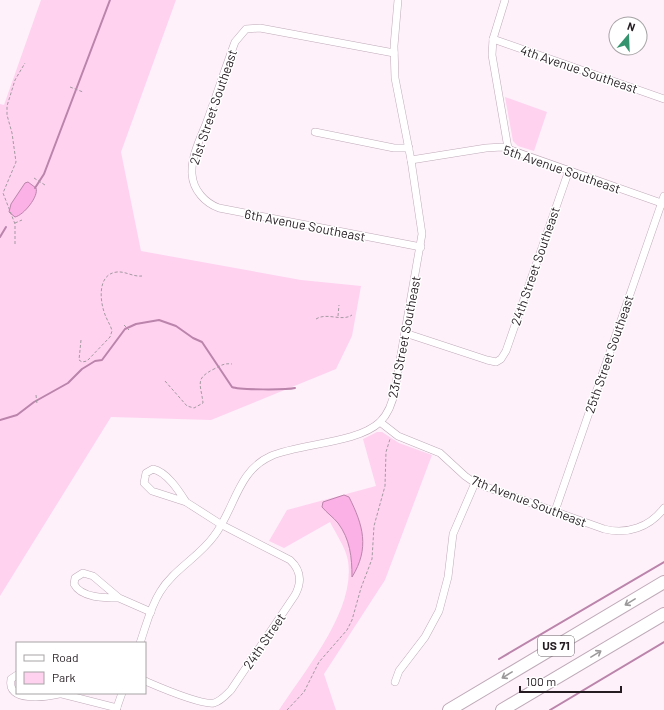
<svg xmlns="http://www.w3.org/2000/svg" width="664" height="710" viewBox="0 0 664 710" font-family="Barlow,sans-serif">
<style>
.green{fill:#ffd2f0}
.water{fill:#fcb1e6;stroke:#bb84ab}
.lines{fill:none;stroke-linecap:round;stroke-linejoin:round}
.stream{stroke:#bb84ab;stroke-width:2}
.minor-casing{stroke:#bfaab8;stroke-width:8}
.motorway-casing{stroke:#bfaab8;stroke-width:14}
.path{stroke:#a499a1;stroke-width:1;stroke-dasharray:3 2;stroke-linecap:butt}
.minor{stroke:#fff;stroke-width:7}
.motorway{stroke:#fff;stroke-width:12}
.oneway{stroke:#9c999b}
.labels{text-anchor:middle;stroke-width:3;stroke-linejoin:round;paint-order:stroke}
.shield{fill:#fff;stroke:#666064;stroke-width:1}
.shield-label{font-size:12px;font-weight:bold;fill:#241c21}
.street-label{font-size:13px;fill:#241c21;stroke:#fff}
</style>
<rect width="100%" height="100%" fill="#fef1fa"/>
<g class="green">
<path d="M41,0H176L121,152L141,251L301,280L361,286L352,336L336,369L211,420L111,417L0,596V104L4,105Z"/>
<path d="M505,97L547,112L534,151L518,146L513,141Z"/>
<path d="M377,432H382L399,443L432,455L385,580L324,674L336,710H279C305,670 356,610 348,561C346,548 336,534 330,522L284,548L269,541L287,510L376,486L363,439Z"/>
</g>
<g class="water">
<path d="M28,182L36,188C39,196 24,215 15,217L9,212L11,204L25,183Z"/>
<path d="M344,495L349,497C363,525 370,548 352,577C352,557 350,539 338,523C333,517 327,513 322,507L323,502Z"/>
</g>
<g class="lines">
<g class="stream">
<path d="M35,188L44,174L110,0"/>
<path d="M0,237L6,227"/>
<path d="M0,420L17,415L34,402L68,383L82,369L95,361L102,360L125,329L136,324L159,320L176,326L193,338L202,342L232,387C239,390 286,390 295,388"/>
<path d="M499,659L664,562"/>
<path d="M550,710L664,642"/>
</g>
<g class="minor-casing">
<g id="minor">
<path d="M505,0L493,39L492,55L508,148"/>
<path d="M493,39L664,99"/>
<path d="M394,53L260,28L246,29L235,42C225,69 216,97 206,124C200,139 191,157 192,174C193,190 205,203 219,208L421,247"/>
<path d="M315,132L394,148H409"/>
<path d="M411,160L486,148L502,147L664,204"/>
<path d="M405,333L487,360L496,362L501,359L506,351L569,170"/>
<path d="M380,422L398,436L440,453L465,476L475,483L604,529C627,535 650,527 664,508"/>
<path d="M555,511L664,196"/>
<path d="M119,598C105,598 81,598 74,584L75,578L83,573L93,576L119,598L151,612"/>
<path d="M140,643C146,626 150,608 160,592C173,570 199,557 214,536C235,509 237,471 271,456C301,443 356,444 380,422C389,413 393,401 395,389L422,234L411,160L395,78L394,46L398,0"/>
<path d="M17,675L11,679C6,703 46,697 59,694"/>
<path d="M145,681C159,687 200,705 214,703C221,701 226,695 231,690L295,595C302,582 301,570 290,560L222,525L186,502L152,491L144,483L146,473L153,469C167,472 179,491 186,502"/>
<path d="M395,682L399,671L425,637L439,611L448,577L453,534L475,483"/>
<path d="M58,693L117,708"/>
<path d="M116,710L122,693"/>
</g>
</g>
<g class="motorway-casing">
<g id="motorway">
<path d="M449,710L664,582"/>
<path d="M502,710L664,614"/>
</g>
</g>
<g class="path">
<path d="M70,87L83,92"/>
<path d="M34,178L45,185"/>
<path d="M15,223L22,220"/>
<path d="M15,244V224L3,193L16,162L12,133L7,115V106L15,80L25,63"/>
<path d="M338,316L339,305"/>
<path d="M316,319C327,312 342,322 352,315"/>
<path d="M124,325L129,330"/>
<path d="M81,340L79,360L82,362L87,361L110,337L112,331C111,326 108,322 106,317C100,304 96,274 117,272C125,271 133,277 142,276"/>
<path d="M165,381L187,406L194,408L203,403C201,384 194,379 214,369C222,365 224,363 232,364"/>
<path d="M36,395L37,404"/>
<path d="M287,710L304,692L319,662L347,630L352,620L361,588L372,559L374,526L385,486L386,452L390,439"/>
</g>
<use href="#minor" class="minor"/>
<use href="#motorway" class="motorway"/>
</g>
<defs><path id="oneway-shaft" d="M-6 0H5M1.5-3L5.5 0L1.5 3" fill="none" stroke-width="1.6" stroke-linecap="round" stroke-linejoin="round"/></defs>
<g class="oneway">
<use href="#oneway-shaft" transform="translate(630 602) rotate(149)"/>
<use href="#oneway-shaft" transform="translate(596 654) rotate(-31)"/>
<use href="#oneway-shaft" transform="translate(507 675) rotate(149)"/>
</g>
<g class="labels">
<rect class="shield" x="538" y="636" width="36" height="20" rx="3"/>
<g class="shield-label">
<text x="556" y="650">US 71</text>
</g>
<g class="street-label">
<text transform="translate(579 69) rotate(19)" y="5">4th Avenue Southeast</text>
<text transform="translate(213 107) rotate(-71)" y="5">21st Street Southeast</text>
<text transform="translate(562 169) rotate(19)" y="5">5th Avenue Southeast</text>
<text transform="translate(305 225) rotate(11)" y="5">6th Avenue Southeast</text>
<text transform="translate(535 266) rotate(-71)" y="5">24th Street Southeast</text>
<text transform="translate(404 337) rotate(-79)" y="5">23rd Street Southeast</text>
<text transform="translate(609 354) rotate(-71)" y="5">25th Street Southeast</text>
<text transform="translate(529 501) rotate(21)" y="5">7th Avenue Southeast</text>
<text transform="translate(264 641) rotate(-56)" y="5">24th Street</text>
</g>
</g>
<rect x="16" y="642" width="130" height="52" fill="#ffffff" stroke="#a7a4a6"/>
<rect x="24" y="655" width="20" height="6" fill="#ffffff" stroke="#a7a4a6"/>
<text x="52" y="662" font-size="12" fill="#241c21">Road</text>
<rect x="24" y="672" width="20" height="12" fill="#ffd2f0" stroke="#a7a4a6"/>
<text x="52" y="682" font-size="12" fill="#241c21">Park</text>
<g transform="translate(628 36) rotate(19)"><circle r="19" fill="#ffffff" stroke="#a7a4a6"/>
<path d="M0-3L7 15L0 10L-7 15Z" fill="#35946d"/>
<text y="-6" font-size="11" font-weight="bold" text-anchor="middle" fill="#241c21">N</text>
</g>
<path d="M520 686v6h101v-6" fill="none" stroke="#241c21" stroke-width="2"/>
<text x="526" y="686" font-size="12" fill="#241c21" stroke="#ffffff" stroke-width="3" paint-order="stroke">100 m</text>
</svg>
